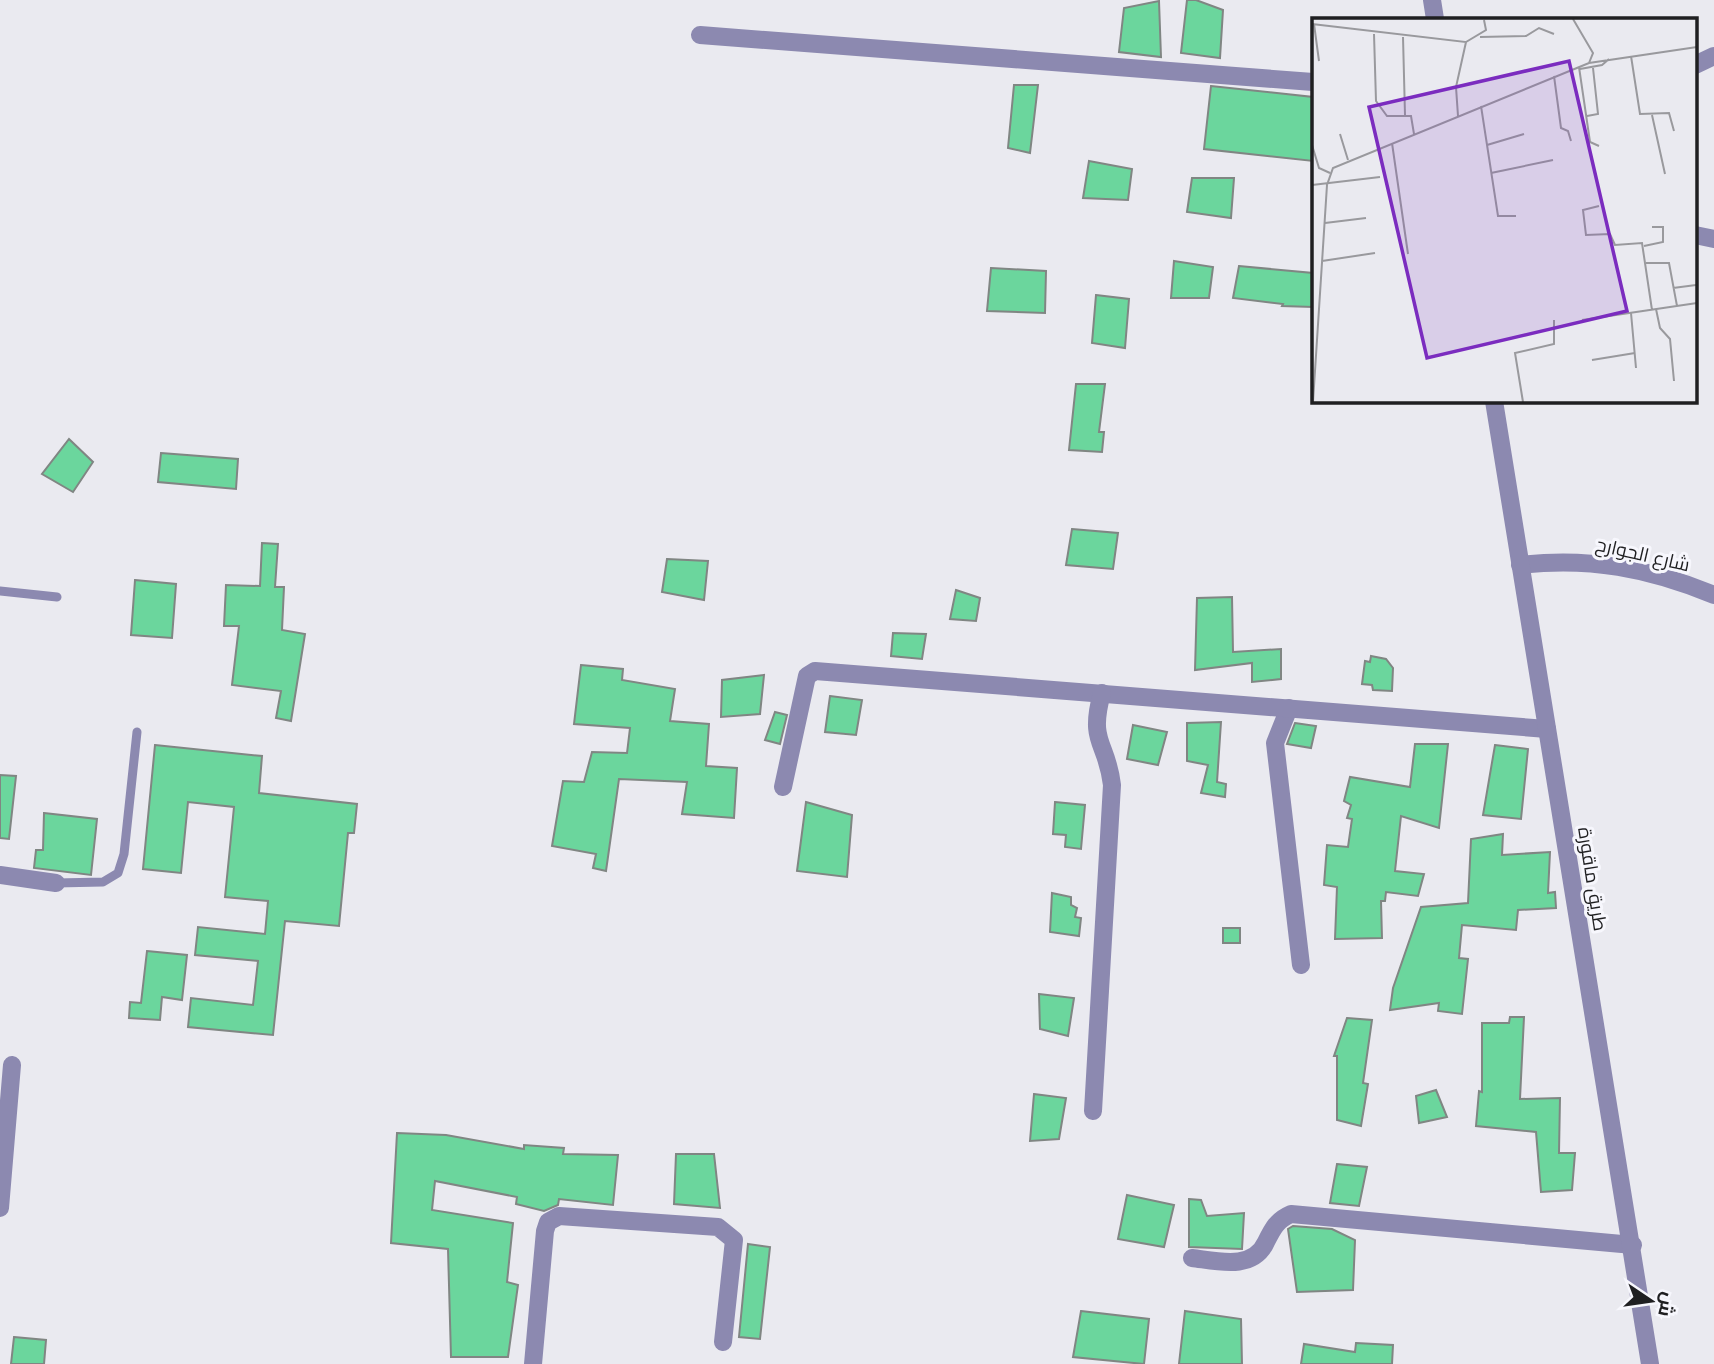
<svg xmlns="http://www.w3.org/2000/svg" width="1714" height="1364" viewBox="0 0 1714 1364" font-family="'PT Sans',Cairo,sans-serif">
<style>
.building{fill:#6bd69d;stroke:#808683;stroke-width:2}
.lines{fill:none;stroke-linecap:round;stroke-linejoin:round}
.service{stroke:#8c89b0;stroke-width:9}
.minor{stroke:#8c89b0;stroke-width:18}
.tertiary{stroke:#8c89b0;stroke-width:18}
.labels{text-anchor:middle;stroke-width:6;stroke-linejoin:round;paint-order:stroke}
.street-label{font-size:19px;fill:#1f1f21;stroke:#f7f7fd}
.inset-road{fill:none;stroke:#99999d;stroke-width:2}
.view{fill:#7b2cbf;fill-opacity:0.15;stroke:#7b2cbf;stroke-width:3.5}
.inset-edge{fill:none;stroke:#1f1f21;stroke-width:3.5}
</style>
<rect width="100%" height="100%" fill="#eaeaf0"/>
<g class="building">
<path d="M1187,0H1196L1223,10L1220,58L1181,53Z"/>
<path d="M1159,1L1161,57L1119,52L1124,8Z"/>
<path d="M1014,85H1038L1030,153L1008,148Z"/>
<path d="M1211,86L1313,97V161L1204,149Z"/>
<path d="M1089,161L1132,169L1128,200L1083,198Z"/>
<path d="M1192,178H1234L1231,218L1187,212Z"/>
<path d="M1174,261L1213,267L1209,298H1171Z"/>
<path d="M1239,266L1313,273V307L1282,306L1283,304L1233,298Z"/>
<path d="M991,268L1046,271L1045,313L987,311Z"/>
<path d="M1096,295L1129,299L1125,348L1092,343Z"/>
<path d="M1076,384H1105L1099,432H1104L1102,452L1069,450Z"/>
<path d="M69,439L93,462L73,492L42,474Z"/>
<path d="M161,453L238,459L236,489L158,482Z"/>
<path d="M1072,529L1118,533L1113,569L1066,565Z"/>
<path d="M262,543L278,544L275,587H284L282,630L305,634L291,721L276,718L281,691L232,685L239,626H224L226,585L260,586Z"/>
<path d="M667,559L708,561L704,600L662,592Z"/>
<path d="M135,580L176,584L172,638L131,635Z"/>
<path d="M956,590L980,598L976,621L950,619Z"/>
<path d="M1232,597L1233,652L1281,649V679L1252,682V663L1195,670L1197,598Z"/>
<path d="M893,633L926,634L922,659L891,656Z"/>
<path d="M1371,656L1386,659L1393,668L1392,691L1373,690L1372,685L1362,684L1365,661L1370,662Z"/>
<path d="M581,665L623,669L622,680L675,689L670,721L709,724L706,766L737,768L734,818L682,814L687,782L619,779L606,871L593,868L596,854L552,846L563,781L584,782L592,752L627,753L630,728L574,724Z"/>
<path d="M764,675L760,714L721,717L722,680Z"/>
<path d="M830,696L862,700L856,735L825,732Z"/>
<path d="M775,712L787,715L780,744L765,740Z"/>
<path d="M1221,722L1217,782L1226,784L1225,797L1201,793L1208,765L1187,761V723Z"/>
<path d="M1295,723L1316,726L1311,748L1287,744Z"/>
<path d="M1133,725L1167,732L1158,765L1127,759Z"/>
<path d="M1415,744H1448L1439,828L1401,816L1395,871L1424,874L1418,896L1386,892L1385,901H1381L1382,938L1335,939L1337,887L1324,885L1327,845L1348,847L1352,819L1347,818L1351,805L1344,801L1350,777L1410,787Z"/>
<path d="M155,745L262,756L259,793L357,804L354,833H348L339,926L285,921L273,1035L188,1027L191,998L253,1005L258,961L195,955L198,927L265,934L268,901L225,897L234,807L188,802L181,873L143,869Z"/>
<path d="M1495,745L1528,749L1521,819L1483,815Z"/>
<path d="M0,775L16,776L9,839L0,838Z"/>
<path d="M806,802L852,815L847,877L797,871Z"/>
<path d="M1055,802L1085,805L1081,849L1065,847L1066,835L1053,834Z"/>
<path d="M44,813L97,819L91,875L34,868L36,850H43Z"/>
<path d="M1503,834L1502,855L1550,852L1548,893L1555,892L1556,908L1518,910L1516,930L1462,925L1459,958L1468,959L1462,1014L1438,1011L1439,1003L1390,1010L1393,988L1421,907L1468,903L1471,839Z"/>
<path d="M1052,893L1071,897V905L1077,908L1075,917L1081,918L1079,936L1050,932Z"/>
<rect x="1223" y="928" width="17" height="15"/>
<path d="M147,951L187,955L182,1000L162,997L160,1020L129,1018L130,1002L141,1003Z"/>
<path d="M1039,994L1074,998L1068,1036L1040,1029Z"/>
<path d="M1510,1017H1524L1520,1099L1560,1098L1559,1153H1575L1572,1190L1541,1192L1536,1132L1476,1126L1479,1091L1482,1092V1023H1509Z"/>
<path d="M1347,1018L1372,1020L1363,1083L1368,1084L1361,1126L1337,1120V1056H1334Z"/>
<path d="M1436,1090L1447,1117L1419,1123L1416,1096Z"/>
<path d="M1034,1094L1066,1098L1059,1139L1030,1141Z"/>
<path d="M397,1133L446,1135L524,1149V1145L564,1148L563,1154L618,1155L613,1205L559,1199L558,1205L544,1211L516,1204L517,1197L435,1181L432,1210L513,1223L507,1282L518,1285L508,1357H451L448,1249L391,1243Z"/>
<path d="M676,1154H714L720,1208L674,1204Z"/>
<path d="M1337,1164L1367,1167L1359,1206L1330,1203Z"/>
<path d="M1127,1195L1174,1205L1164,1247L1118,1239Z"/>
<path d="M1189,1199L1201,1200L1207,1216L1244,1213L1242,1249L1189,1247Z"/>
<path d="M1293,1226L1332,1229L1355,1240L1353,1290L1297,1292L1288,1229Z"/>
<path d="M748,1244L770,1247L760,1339L739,1337Z"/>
<path d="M1081,1311L1149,1319L1144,1364L1073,1357Z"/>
<path d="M1185,1311L1241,1319L1242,1364H1179Z"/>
<path d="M14,1337L46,1340L44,1364H11Z"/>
<path d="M1356,1343L1393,1345L1392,1364H1301L1304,1344L1355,1352Z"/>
</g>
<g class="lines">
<g class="service">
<path d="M0,591L57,597"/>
<path d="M56,883L103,882L118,873L124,854L137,732"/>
</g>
<g class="minor">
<path d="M700,35L1313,82"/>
<path d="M1695,65L1714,56"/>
<path d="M1695,235L1714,239"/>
<path d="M1520,565C1589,557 1649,568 1714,595"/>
<path d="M1289,708L1275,743L1301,965"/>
<path d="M783,787L807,676L815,671L1547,729"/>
<path d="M0,875L56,883"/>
<path d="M1093,1111L1112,785C1107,741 1088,744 1102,693"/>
<path d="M0,1208L12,1065"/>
<path d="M1192,1258C1217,1261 1253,1271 1266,1242C1273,1228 1277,1220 1291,1214L1633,1245"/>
<path d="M533,1364L545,1231L548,1222L559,1216L718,1227L734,1240L723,1342"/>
</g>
<g class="tertiary">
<path d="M1432,0L1435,19"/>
<path d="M1494,401L1650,1364"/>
</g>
</g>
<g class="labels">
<g class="street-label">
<text transform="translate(1643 554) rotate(13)" y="7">شارع الجوارح</text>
<text transform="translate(1593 879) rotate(81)" y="7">طريق ماقورة</text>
</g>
</g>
<g transform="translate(1312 18)">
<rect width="385" height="385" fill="#eaeaf0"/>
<path class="inset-road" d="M261,1L281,35L277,45M0,6L154,24L144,69L146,98M2,6L7,43M62,16L64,83L75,98H99L102,116M91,19L93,97M168,19L214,18L227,10L242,16M154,24L174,12L172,2M319,38L328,96L357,95L362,113M267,49L278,124L287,128M268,51L290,47L297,41M242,58L249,110L256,113L259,123M169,88L186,198H204M340,97L353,156M275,98L286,96L281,50M28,116L36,142M80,125L96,236M0,127L7,150L18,155M175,127L212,116M179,155L241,142M0,167L68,159M287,188L271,192L274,217L298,216L303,227L330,225L340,292M13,205L54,200M332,228L351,224V209H340M10,243L63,235M334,245H357L365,288M361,270L384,267M344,291L348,310L358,321L362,363M319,295L324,350M270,302L385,285M280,342L323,335M1,384L15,167L21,150L277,45L385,29M211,384L203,335L242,326V302"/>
<path class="view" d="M257,43L315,293L115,340L57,89Z"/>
<rect width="385" height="385" class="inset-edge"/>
</g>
<g transform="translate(1651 1301) rotate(103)" stroke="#f7f7fd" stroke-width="5" paint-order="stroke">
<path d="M0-5L12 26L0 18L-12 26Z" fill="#1f1f21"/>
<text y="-10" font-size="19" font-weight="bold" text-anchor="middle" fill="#1f1f21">ش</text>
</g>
</svg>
